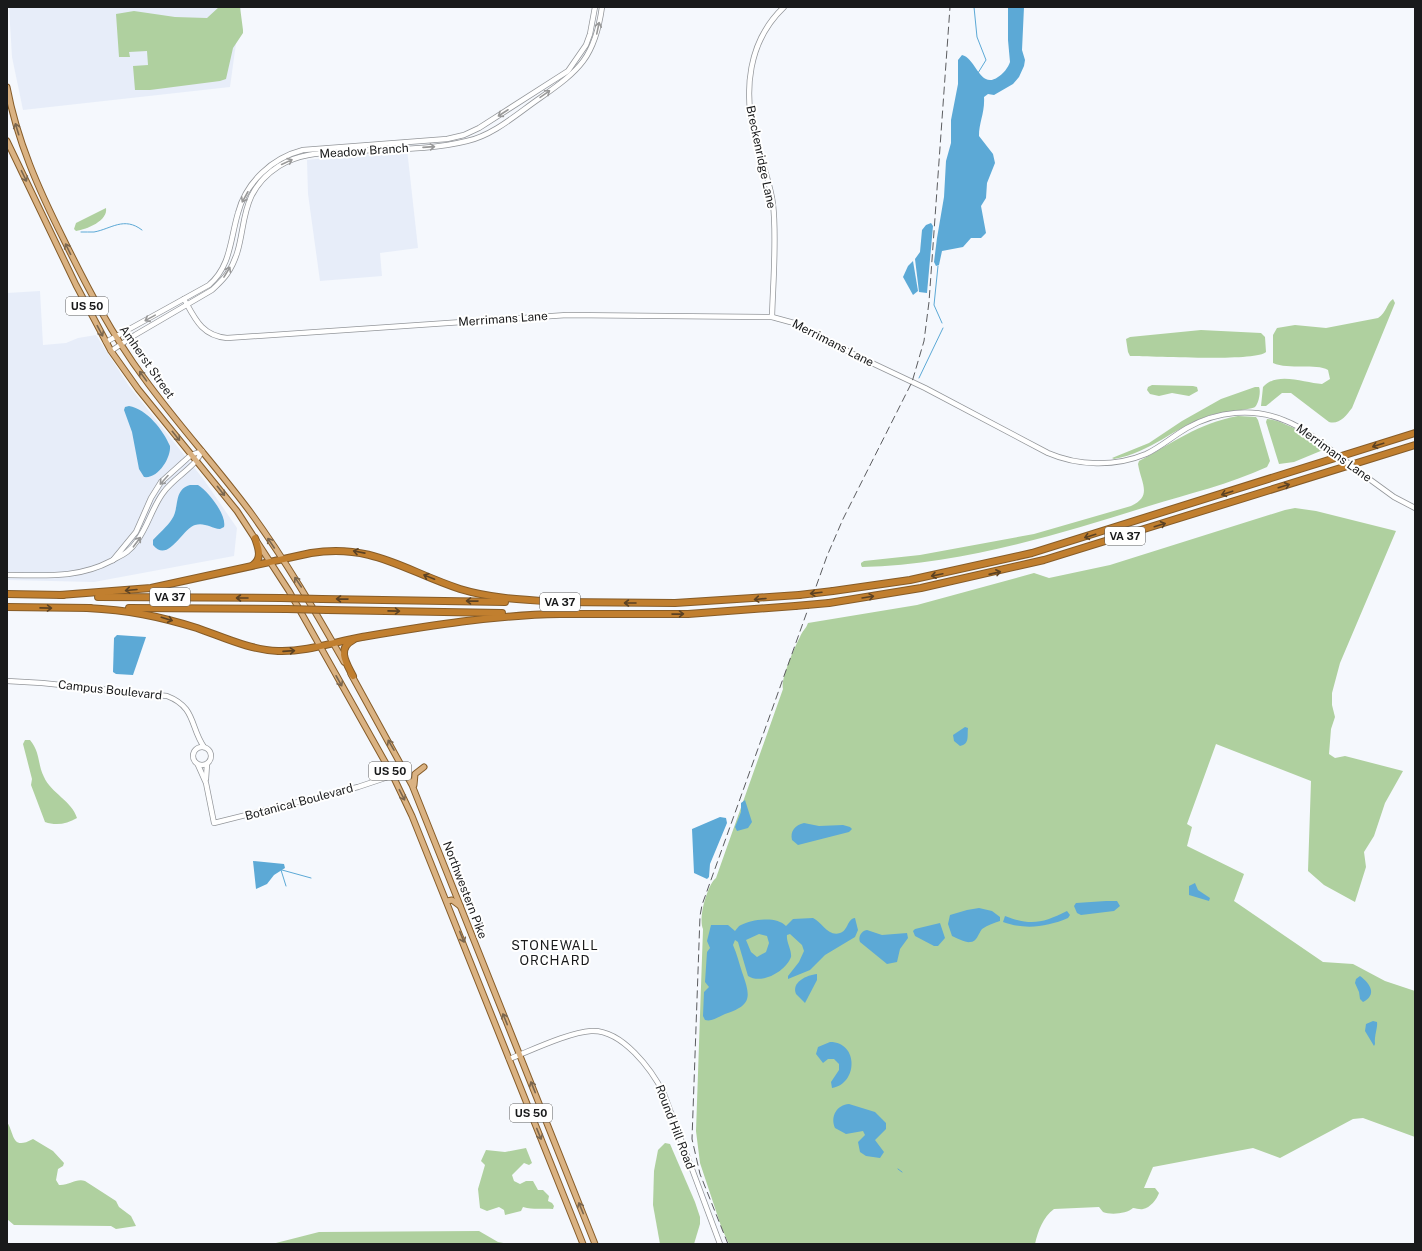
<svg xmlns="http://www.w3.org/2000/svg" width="1422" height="1251" viewBox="0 0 1422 1251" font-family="'Public Sans',sans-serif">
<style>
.built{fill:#e7edf9}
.green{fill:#afd09f}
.water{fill:#5ca9d6;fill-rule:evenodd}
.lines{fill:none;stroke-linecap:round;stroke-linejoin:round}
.stream{stroke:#5ca9d6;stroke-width:1}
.secondary-casing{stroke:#93969a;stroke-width:6}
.primary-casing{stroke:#865c28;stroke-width:7}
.highway-casing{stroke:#865c28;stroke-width:8}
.secondary{stroke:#fff;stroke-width:4.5}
.primary{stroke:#dab282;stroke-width:5}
.highway{stroke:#c17f2f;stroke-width:6}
.rail{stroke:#5b5c5f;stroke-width:1;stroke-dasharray:8 4;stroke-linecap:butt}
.secondary-bridge-casing{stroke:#93969a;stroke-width:6;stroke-linecap:butt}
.highway-bridge-casing{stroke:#865c28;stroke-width:8;stroke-linecap:butt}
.secondary-bridge{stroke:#fff;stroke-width:4.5}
.highway-bridge{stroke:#c17f2f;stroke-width:6}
.oneway{stroke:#989898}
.oneway2{stroke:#7a664e}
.oneway3{stroke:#5c4223}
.labels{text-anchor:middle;stroke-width:4;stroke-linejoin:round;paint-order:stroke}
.shield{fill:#fff;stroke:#5e5f5f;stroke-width:1}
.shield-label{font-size:11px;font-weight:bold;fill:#191a1b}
.street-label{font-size:12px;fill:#191a1b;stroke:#fff}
.neighbourhood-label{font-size:13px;letter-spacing:1px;fill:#191a1b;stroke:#fff}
</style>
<rect width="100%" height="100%" fill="#f5f8fd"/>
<g class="built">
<path d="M9,7H241L230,87L23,110L12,57Z"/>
<path d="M407,149L418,248L380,253L382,276L320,281L308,194L307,160Z"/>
<path d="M40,291L43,345L66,343L78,338L96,335L129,386L204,480L237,528L234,556L94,582L7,580V293Z"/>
</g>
<g class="green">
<path d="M219,7H240L243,30V33L233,48L226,79L220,81L150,90H135L133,66L148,65L147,51L129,52L130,57H119L116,14L134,11L175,17L207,18Z"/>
<path d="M106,208C108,221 87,229 76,231L74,229L76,223Z"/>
<path d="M1393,299L1395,303L1393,308L1352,408C1346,416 1339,425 1329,422L1291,393H1282L1266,406H1261L1263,387C1277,371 1305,383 1322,384L1330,379L1328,370C1316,363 1289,370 1273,363V335L1277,328L1295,325L1326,328L1378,318C1387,312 1386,304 1393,299Z"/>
<path d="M1201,330L1261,333L1265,337L1266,352C1257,362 1150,356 1130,356L1128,352L1126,339L1130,337Z"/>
<path d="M1152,385L1193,386L1197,387L1198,391L1189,396L1172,393L1159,396L1150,394L1147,390L1148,387Z"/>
<path d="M1255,387H1259C1261,391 1259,403 1255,407C1252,410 1217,412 1208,416C1173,428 1152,452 1114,459L1112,458L1149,443L1182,421L1221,399Z"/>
<path d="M1238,416L1256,417L1258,420L1270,461L1267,467C1230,484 1188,494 1149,506C1056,535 960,565 862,567L861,565V563L864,561L920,555L1034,534L1131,506C1153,496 1141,483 1138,464L1139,461C1175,442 1196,424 1238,416Z"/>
<path d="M1267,419C1280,419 1318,439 1323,450L1294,462L1279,464L1266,422Z"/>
<path d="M1295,508L1316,511L1396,531L1340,663L1332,693V705L1335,717L1331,729L1329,754L1335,758L1345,756L1403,771L1385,803L1374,836L1364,852L1366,867L1355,902L1324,885L1308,871L1311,781L1216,744L1187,824L1192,827L1187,846L1244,874L1234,901L1323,962L1353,964L1385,981L1415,991V1137L1363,1118L1353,1119L1280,1158L1253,1148L1153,1167L1144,1188H1155L1159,1193C1157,1199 1150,1208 1143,1209C1140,1210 1136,1208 1133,1208C1127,1214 1110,1215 1103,1212L1099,1207L1054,1209C1043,1217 1038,1231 1035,1244H729L722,1229L700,1163L696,1131L703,929C698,919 707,885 716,878L783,689C780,680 795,646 800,637C802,631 806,629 808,623L917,605L1034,573L1049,578L1110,565L1285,510Z"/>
<path d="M25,740H30C41,754 37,763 44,777C51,793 72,801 77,818C67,824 56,826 45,822L31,785L32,779L23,744Z"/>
<path d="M7,1122C15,1134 11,1151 33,1139L53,1151L64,1163L63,1166L58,1169L56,1180L59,1185C68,1186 76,1178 85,1181L116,1201L119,1207L131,1216L136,1226L116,1229L111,1226L14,1225L7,1219Z"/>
<path d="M665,1143L670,1144L695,1202L700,1217V1224L694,1244H660L653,1205L654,1171L658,1150Z"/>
<path d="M526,1148L532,1163L529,1165L524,1163L512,1175L514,1181L520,1184L526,1181H533L538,1190H543L549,1196L548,1201L552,1203L554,1206L553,1209C542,1208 534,1210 523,1207L521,1211L505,1215L504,1210L499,1207L487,1211L480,1208L478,1189L485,1165L481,1161L486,1150L505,1152Z"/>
<path d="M479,1231L498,1242L509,1244H272L319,1232Z"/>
</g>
<g class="water">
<path d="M1008,7H1024L1022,50L1025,60L1024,66L1019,77L1013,84L994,95L988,94L984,97C985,113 979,122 979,136L993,154L995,163L987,183L986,198L981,206L986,233L981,238H971L963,247L942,251L939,265L936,266L934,262L937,238L944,197L946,161L951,143V120L958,84V60L962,55C976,58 980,90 998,77C1003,74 1008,68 1010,62L1008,40Z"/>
<path d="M931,223L933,226L927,293L919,292L915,259L920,252L922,230L926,225Z"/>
<path d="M913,261L918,291L913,295L903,277L908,266Z"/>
<path d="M129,406C147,409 163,430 170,446C171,458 158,479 144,477L139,469L132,432L124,410L125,407Z"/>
<path d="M190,485H198C208,491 227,515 224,527L220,529C211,528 204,522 195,525C182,529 168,564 153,545V540C159,533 167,527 172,519C180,507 173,490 190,485Z"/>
<path d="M117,635L146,637L133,675L116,674L113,672L114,638Z"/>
<path d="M965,727L968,728C967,736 970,744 960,746L954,741L953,735Z"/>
<path d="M745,800L752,822L748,828L737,831L735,827L741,812V803Z"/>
<path d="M720,817L726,818L727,823L710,864L709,877L707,879L694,873L692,829Z"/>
<path d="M804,823L819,826L843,825L850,827L852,829L849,832L798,845L792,840C790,831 795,825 804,823Z"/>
<path d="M253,861L284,864L285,868L274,875L267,884L256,889Z"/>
<path d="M1195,883L1198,890L1210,898L1209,901L1189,895V886Z"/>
<path d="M1106,901H1117L1120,906L1114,911L1081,915L1077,913L1074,906L1076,903Z"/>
<path d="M979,908L992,911L1000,917V921C994,923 988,925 982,929C978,934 977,942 970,942C967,943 956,938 952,936L948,924L950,915L967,910Z"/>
<path d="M1067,911L1070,915L1068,918C1047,927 1025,930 1003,922L1005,916C1031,926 1043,923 1067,911Z"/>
<path d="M813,918C822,922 828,937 840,933C848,931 847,919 855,918L858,930L855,937L825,955L810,970L788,979V976L799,962L804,951L802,945L790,934L787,935C786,942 792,950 791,957C786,971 762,985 748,976L738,942L735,940L733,945C737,954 739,963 742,972C751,997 752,1005 725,1014C718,1017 712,1022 705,1020L703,1016L704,992L709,987L705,982L707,952L710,948L707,941L711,925H728L735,931C737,929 738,926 741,925C753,919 777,916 786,926L793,919ZM759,934L767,936L769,943L766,952L757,957L751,952L746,940Z"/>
<path d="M940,923L945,938L938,946H934L915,936L913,931L915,929Z"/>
<path d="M867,930L882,935L907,933L908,938L900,949L897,962L887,964L860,942C858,937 861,931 867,930Z"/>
<path d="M817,974V980L805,1003L796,994C791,982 807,975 817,974Z"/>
<path d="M1360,976C1371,984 1377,995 1363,1002L1360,999L1359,992L1355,983L1356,979Z"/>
<path d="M1373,1021L1377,1022C1378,1027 1374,1036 1375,1044L1374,1046L1365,1031L1366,1024Z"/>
<path d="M830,1042C859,1042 858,1084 832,1088L831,1082L839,1070V1064L834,1059H828L823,1063L816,1054L818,1047Z"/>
<path d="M849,1104L875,1112L886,1123V1129L875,1140L884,1152L880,1158L866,1156L860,1152L858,1142L865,1135L863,1131L846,1134L835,1128C830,1116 837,1105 849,1104Z"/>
</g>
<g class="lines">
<g class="stream">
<path d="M974,7L977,37L986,60L978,73"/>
<path d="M81,232C85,232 90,232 94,232C111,229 124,216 142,230"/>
<path d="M938,266L934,305L942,323"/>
<path d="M919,378L943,328"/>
<path d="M281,870L286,886"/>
<path d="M282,870L311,878"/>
<path d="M898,1169L902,1172"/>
</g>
<g class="secondary-casing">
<g id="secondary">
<path d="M184,299C195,319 202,336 227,338L567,315L772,317L794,323L855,355L925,388L1048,453C1078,466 1115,467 1146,454C1161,447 1173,436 1187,428C1217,411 1254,407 1286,421C1301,427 1314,437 1327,447"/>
<path d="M772,317C773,282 777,238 773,204C770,181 761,160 755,137C743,91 748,41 784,7"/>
<path d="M106,342L209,285C231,266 230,240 238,213C246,182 272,158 303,150L447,139L464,135L479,128L568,71L586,45L590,34L595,7"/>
<path d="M111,351L135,335L212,290C217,285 223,280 227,274C252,238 231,197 279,166C301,152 328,153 353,151C390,149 431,150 467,141C494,135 518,113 540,98C580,70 595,57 602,7"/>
<path d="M1361,473L1394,497L1415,508"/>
<path d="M113,560L136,532L151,498L161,482L191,455L202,451"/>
<path d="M7,575C44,575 77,579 111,561C122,555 130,552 137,541C148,526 152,508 163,493C174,477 195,468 202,451"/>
<path d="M7,681L42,683L167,696C196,707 190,727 204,747"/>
<circle cx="202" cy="756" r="9"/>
<path d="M198,765L206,783L214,823L358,787L406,771"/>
<path d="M206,779L207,764"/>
<path d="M509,1059C530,1051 570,1032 591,1031C622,1029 652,1070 664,1094L720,1244"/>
</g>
</g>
<g class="primary-casing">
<g id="primary">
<path d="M7,87C17,141 39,190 63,238C87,287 112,335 144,378C178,425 217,467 251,513C286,561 315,611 344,662"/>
<path d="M7,141L76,285L111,351L138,389L237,511L289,591L393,776L412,816L583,1244"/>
<path d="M351,674L412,785L595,1244"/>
<path d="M414,785L415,774L424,767"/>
<path d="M447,901L452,900L460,906"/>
</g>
</g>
<g class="highway-casing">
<g id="highway">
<path d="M253,565C263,558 258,547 255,538"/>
<path d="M833,591L910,580L1032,553L1415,433"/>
<path d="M7,594L63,595"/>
<path d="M60,595L151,588L311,553C372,543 405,571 460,589C493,599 528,600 562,602"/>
<path d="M98,597L281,598"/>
<path d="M322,599L505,602"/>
<path d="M559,602L675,603L799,595"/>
<path d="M829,603L921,588L1044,560L1415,445"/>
<path d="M7,607L90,608"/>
<path d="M87,608C128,610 158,616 197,628C223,637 250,650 278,651C307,652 334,642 362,637C428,626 493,615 560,614"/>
<path d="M129,608L287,609"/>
<path d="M327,610L502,613"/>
<path d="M557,614H688L795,606"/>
<path d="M353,676C347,664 336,649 353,640"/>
</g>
</g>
<use href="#secondary" class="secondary"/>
<use href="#primary" class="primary"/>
<use href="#highway" class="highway"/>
<path class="rail" d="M728,1244L700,1174L692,1139L700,916L702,905L827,556L843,519L912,382L924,341L929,302L950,7"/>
<g class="secondary-bridge-casing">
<path id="secondary-bridge" d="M1327,447L1361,473"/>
</g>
<g class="highway-bridge-casing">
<g id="highway-bridge">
<path d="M799,595L833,591"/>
<path d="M281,598L322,599"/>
<path d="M795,606L829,603"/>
<path d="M287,609L327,610"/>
</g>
</g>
<use href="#secondary-bridge" class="secondary-bridge"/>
<use href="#highway-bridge" class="highway-bridge"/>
</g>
<defs><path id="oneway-shaft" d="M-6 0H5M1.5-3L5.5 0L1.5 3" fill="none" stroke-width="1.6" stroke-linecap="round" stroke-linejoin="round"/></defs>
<g class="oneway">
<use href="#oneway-shaft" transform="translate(598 28) rotate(-78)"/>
<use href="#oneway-shaft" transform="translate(545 94) rotate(-35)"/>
<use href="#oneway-shaft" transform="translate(503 113) rotate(147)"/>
<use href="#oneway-shaft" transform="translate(429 147) rotate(-4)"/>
<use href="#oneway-shaft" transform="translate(287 162) rotate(-25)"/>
<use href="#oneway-shaft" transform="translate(245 197) rotate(119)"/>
<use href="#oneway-shaft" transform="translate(227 272) rotate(-59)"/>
<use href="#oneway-shaft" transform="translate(150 318) rotate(151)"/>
<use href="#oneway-shaft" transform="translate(164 480) rotate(132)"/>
<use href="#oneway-shaft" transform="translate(137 542) rotate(-53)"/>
</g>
<g class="oneway2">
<use href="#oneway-shaft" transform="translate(17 129) rotate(-107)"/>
<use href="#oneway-shaft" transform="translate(24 176) rotate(64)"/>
<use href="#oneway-shaft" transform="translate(68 249) rotate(-116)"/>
<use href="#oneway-shaft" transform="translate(100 331) rotate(62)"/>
<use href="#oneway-shaft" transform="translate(143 376) rotate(-126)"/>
<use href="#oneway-shaft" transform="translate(176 436) rotate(51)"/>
<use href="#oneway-shaft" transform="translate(221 491) rotate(52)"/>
<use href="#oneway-shaft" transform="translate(271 543) rotate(-124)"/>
<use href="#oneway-shaft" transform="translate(298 582) rotate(-124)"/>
<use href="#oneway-shaft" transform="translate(339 681) rotate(61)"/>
<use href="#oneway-shaft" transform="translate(391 745) rotate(-120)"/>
<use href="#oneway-shaft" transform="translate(402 795) rotate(63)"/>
<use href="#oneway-shaft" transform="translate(462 937) rotate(68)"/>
<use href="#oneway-shaft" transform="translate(505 1019) rotate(-112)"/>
<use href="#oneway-shaft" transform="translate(533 1087) rotate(-112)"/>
<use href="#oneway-shaft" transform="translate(539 1134) rotate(68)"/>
<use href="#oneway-shaft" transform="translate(581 1208) rotate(-112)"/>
</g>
<g class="oneway3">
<use href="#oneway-shaft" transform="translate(1378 445) rotate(162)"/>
<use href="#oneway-shaft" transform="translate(1284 486) rotate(-17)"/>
<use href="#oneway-shaft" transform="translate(1227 493) rotate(162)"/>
<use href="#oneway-shaft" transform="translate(1160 525) rotate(-17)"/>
<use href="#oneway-shaft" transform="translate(1090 536) rotate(163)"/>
<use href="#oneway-shaft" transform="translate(359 552) rotate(-169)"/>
<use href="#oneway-shaft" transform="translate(995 573) rotate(-13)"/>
<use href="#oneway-shaft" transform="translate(937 575) rotate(168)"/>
<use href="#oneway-shaft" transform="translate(429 577) rotate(-158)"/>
<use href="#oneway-shaft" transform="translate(131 590) rotate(175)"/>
<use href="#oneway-shaft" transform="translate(816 593) rotate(173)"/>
<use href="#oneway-shaft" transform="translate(868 597) rotate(-9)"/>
<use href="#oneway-shaft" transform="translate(242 598) rotate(-180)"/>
<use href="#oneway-shaft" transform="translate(342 599) rotate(-179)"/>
<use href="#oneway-shaft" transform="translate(760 599) rotate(175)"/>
<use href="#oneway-shaft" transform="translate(472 601) rotate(-179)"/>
<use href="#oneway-shaft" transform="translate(630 603) rotate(-180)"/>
<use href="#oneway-shaft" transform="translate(46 608) rotate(1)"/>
<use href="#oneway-shaft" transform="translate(394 611) rotate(1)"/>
<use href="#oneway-shaft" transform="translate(678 614) rotate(-1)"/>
<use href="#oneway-shaft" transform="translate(167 619) rotate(17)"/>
<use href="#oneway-shaft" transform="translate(289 651) rotate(-4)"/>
</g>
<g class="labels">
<g class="shield">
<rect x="66" y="297" width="42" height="18" rx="3"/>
<rect x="1105" y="527" width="40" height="18" rx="3"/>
<rect x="150" y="588" width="40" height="18" rx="3"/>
<rect x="540" y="593" width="40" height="18" rx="3"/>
<rect x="369" y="762" width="42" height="18" rx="3"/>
<rect x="510" y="1104" width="42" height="18" rx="3"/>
</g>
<g class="shield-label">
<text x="87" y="310">US 50</text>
<text x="1125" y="540">VA 37</text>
<text x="170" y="601">VA 37</text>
<text x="560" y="606">VA 37</text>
<text x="390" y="775">US 50</text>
<text x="531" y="1117">US 50</text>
</g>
<g class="street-label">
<text transform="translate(364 151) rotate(-4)" y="4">Meadow Branch</text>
<text transform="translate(761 157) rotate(78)" y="4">Breckenridge Lane</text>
<text transform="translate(503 319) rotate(-4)" y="4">Merrimans Lane</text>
<text transform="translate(833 343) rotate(27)" y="4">Merrimans Lane</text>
<text transform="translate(147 362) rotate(55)" y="4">Amherst Street</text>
<text transform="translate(1334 453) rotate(36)" y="4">Merrimans Lane</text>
<text transform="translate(110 690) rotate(6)" y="4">Campus Boulevard</text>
<text transform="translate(299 802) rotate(-15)" y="4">Botanical Boulevard</text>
<text transform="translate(465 890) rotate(69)" y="4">Northwestern Pike</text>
<text transform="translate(675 1127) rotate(69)" y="4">Round Hill Road</text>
</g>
<g class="neighbourhood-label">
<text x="555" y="950">STONEWALL<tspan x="555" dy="15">ORCHARD</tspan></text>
</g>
</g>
<rect width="1422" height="1251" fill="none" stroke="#191a1b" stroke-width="16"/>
</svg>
